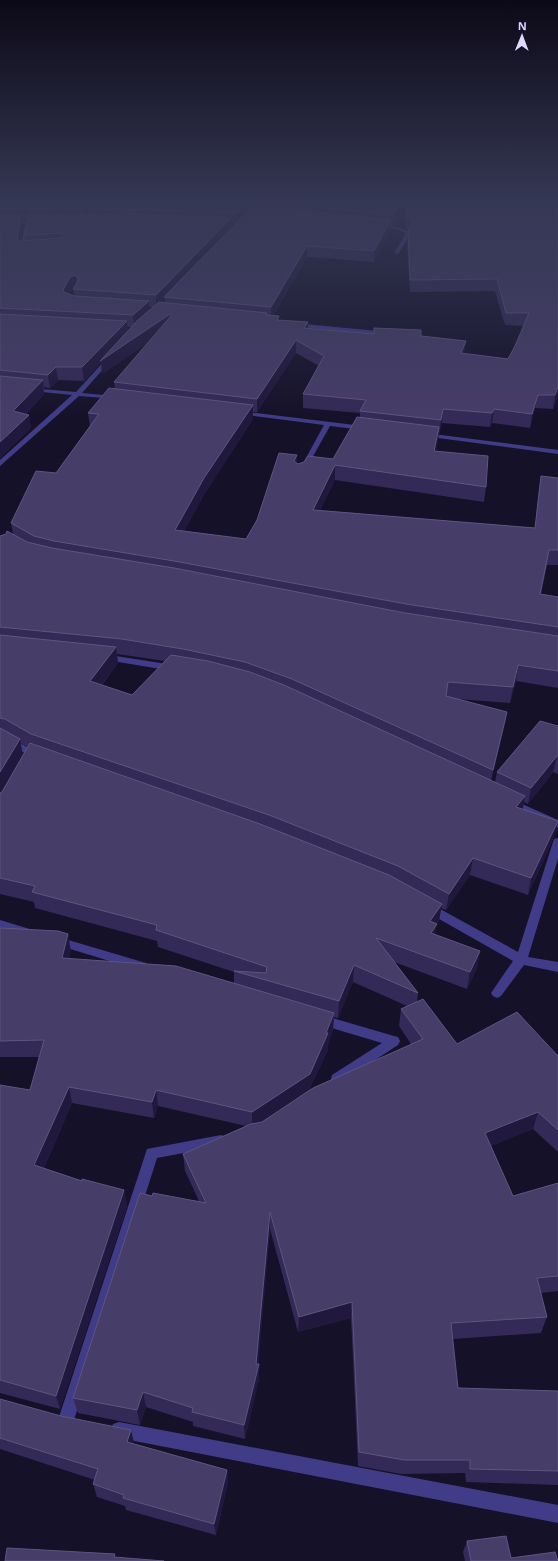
<svg xmlns="http://www.w3.org/2000/svg" width="558" height="1561" viewBox="0 0 558 1561" font-family="'Open Sans',sans-serif">
<style>
.lines{fill:none;stroke-linecap:round;stroke-linejoin:round}
.street{fill:#413c87;fill-rule:evenodd}
.wall{fill:#342a57;fill-rule:evenodd}
.shaded-wall{fill:#20183d}
.building{fill:#463d69;stroke:#5e5580}
</style>
<rect width="100%" height="100%" fill="#151129"/>
<g class="lines">
<g class="street">
<path d="M97,200H101L94,207L88,222H84L90,206Z"/>
<path d="M42,221L40,223L29,224L25,248L29,249L22,251L20,250L25,224H0V222Z"/>
<path d="M378,225L397,227L410,232V235L398,254L394,253L406,233L396,229L376,227Z"/>
<path d="M294,323L388,332L391,334L388,336L292,326V324Z"/>
<path d="M108,357L113,358L82,393L115,396L117,397V399L79,396L0,466V460L72,395L32,391L29,389L30,388L76,392Z"/>
<path d="M240,411L363,426L366,428L363,430L330,426L307,467L304,469L301,467L324,425L238,414V412Z"/>
<path d="M425,433L558,450V454L423,436V434Z"/>
<path d="M103,654L173,665L177,668L173,671L100,659L99,657L100,655Z"/>
<path d="M0,735L8,737L41,754L43,756L38,759L35,758L0,741Z"/>
<path d="M511,799L558,820V828L507,804L506,802Z"/>
<path d="M558,838V859L528,957L558,962V972L524,965L501,996L497,998L493,996L491,993L493,990L513,961L425,911L423,908L425,905L429,904L433,905L518,952L553,842L554,839Z"/>
<path d="M0,920L33,930L35,933L33,936L29,937L0,928Z"/>
<path d="M58,937L146,963L148,966L146,969L142,971L54,944L52,941L54,938Z"/>
<path d="M322,1015L394,1036L398,1037L400,1041L398,1045L337,1085L332,1083L331,1079L332,1075L382,1043L318,1024L316,1020L318,1016Z"/>
<path d="M221,1135L226,1137L228,1141L226,1145L157,1158L74,1420L72,1426L66,1428L60,1426L58,1420L147,1149Z"/>
<path d="M119,1422L558,1505V1523L119,1438L113,1436L111,1430L113,1424Z"/>
</g>
</g>
<g class="wall">
<path d="M0,200H558V394L553,409L535,408L530,428L492,423L490,427L442,423L439,434L436,452L486,487L484,502L335,480L320,510L535,528L539,491L541,476L558,478V565H547L541,594L558,597V688L516,681L510,703L457,699L507,712L504,728L491,781L495,782L497,772L558,726V774L553,772L528,804L524,802L522,809L554,837L528,895L470,875L446,910L441,908L439,921L436,925L435,935L480,951L477,968L467,989L394,962L418,993L417,1002L457,1044L558,1056V1152L533,1129L491,1146L513,1196L558,1183V1291L541,1293L547,1317L541,1333L453,1339L458,1388L558,1391V1485L466,1482L465,1473L401,1474L358,1466L351,1318L298,1332L270,1229L258,1364L259,1379L245,1439L193,1426V1422L146,1407L140,1425L78,1413L73,1398L152,1196L199,1201L185,1171L183,1154L246,1126L158,1106L154,1118L72,1103L44,1168L82,1181L124,1190L127,1206L60,1409L0,1393V1085L30,1090L39,1057H0V928L71,951L69,958L234,984V972L158,947L157,941L35,908L34,902L0,894V536L13,534L11,523L56,473L90,426L88,413L115,389L114,382L150,341L102,374L101,362L84,381L58,380L50,388L44,387V394L26,414L29,415L31,428L0,458ZM92,202L89,209L90,214H85L89,205ZM258,203V206H255ZM405,203L406,228L409,229L408,230L407,242L410,292L495,291L505,325L524,326L515,346L508,359L464,353L466,341L421,336L374,334L308,329V322L279,320L273,316L307,257L374,262L390,231V226H393ZM22,220H28L25,235L26,241H20L22,226ZM231,223H236L232,228ZM72,289H73L74,296L69,294ZM165,299V303L161,302ZM149,307H153L149,311ZM127,327H132L128,332ZM296,353L319,366L303,394V408L360,413V417L333,459L298,464L297,463L246,539L184,531L205,493L253,419V412H257ZM117,654L124,655L165,661L132,695L102,685L118,663ZM20,743L28,747L23,755ZM17,765L2,792L1,793L8,780ZM353,982L407,1006L401,1009L399,1026L411,1044L260,1122L309,1090L328,1050V1044L333,1030L334,1017L338,1018Z"/>
<path d="M0,1399L134,1443V1444L227,1470L228,1482L216,1535L126,1510L125,1506L97,1497L93,1484L95,1480L0,1449Z"/>
<path d="M467,1541L511,1558L558,1561H465L463,1552Z"/>
</g>
<g class="shaded-wall">
<path d="M86,200H95L89,205L83,220L82,209Z"/>
<path d="M250,200H261L258,201V203L237,223V213Z"/>
<path d="M402,200H405V203L393,226V215Z"/>
<path d="M21,215L22,226L19,250L17,238Z"/>
<path d="M231,218L232,229L164,297L165,299L156,307V295Z"/>
<path d="M391,220L390,231L374,262V251Z"/>
<path d="M307,246V257L271,319V307Z"/>
<path d="M75,275L77,287L72,289L65,302L63,290L70,277Z"/>
<path d="M149,301V313L134,327L133,315Z"/>
<path d="M170,314V327L102,374L101,362L84,381L82,367L127,321L128,333Z"/>
<path d="M308,322V335L304,328Z"/>
<path d="M296,340V353L257,412V399Z"/>
<path d="M466,341L464,354L461,353Z"/>
<path d="M56,367L58,380L50,388L48,375Z"/>
<path d="M43,380L44,394L15,425L13,411Z"/>
<path d="M558,387V394L553,409L555,395Z"/>
<path d="M538,395L535,408L530,428L532,414Z"/>
<path d="M253,405V419L205,493L176,545L175,530L204,478Z"/>
<path d="M443,409L442,423L439,434L441,420Z"/>
<path d="M494,409L492,423L490,427L492,413Z"/>
<path d="M29,415L31,428L0,458V442Z"/>
<path d="M439,427L438,441L433,466L434,451Z"/>
<path d="M297,455V469L294,461Z"/>
<path d="M335,465V480L313,524V510Z"/>
<path d="M116,647L118,663L92,697L90,681Z"/>
<path d="M518,665L516,681L510,703L513,687Z"/>
<path d="M507,712L504,728L490,787L493,770Z"/>
<path d="M20,739L23,756L0,794V772Z"/>
<path d="M557,756L553,772L528,804L531,788Z"/>
<path d="M525,796L522,813L516,807Z"/>
<path d="M558,821L554,837L528,895L531,878Z"/>
<path d="M473,858L470,875L446,910L449,894Z"/>
<path d="M442,904L439,921L436,925L434,940L429,950L430,921Z"/>
<path d="M68,934L71,951L65,974L62,958Z"/>
<path d="M480,951L477,968L467,989L470,972Z"/>
<path d="M354,965L353,982L338,1018L339,1001Z"/>
<path d="M334,1013L333,1030L328,1044V1050L309,1090L252,1128V1112L326,1033Z"/>
<path d="M69,1087L72,1103L38,1181L34,1165Z"/>
<path d="M156,1090L158,1106L154,1118L152,1102Z"/>
<path d="M538,1112L533,1129L482,1150L485,1133Z"/>
<path d="M124,1190L127,1206L60,1409L56,1396Z"/>
<path d="M270,1212V1229L258,1368L259,1364V1379L245,1439L244,1425L256,1364Z"/>
<path d="M352,1302L351,1318L298,1332L299,1317Z"/>
<path d="M143,1392L146,1407L140,1425L137,1410Z"/>
<path d="M131,1430L134,1443L130,1455L127,1442Z"/>
<path d="M227,1470L228,1482L216,1535L214,1524Z"/>
</g>
<g class="building">
<path d="M0,200H86L82,209L0,210Z"/>
<path d="M93,200H250L237,213L89,209Z"/>
<path d="M259,200H402L393,215L258,201Z"/>
<path d="M406,200H558V387L555,395H538L532,414L494,409L492,413L443,409L441,420L360,411L366,400L303,394L324,356L296,340L257,399L114,382L171,316L170,314L100,361L138,320L159,302L267,313L266,315L279,316L277,320L308,322L304,328L374,334V328L421,330V336L466,341L461,353L508,359L515,346L529,313H506L497,279L410,280L408,230L412,225V220L407,217Z"/>
<path d="M253,206L391,220L374,251L307,246L271,307L164,297Z"/>
<path d="M132,214L231,218L156,295L73,289L79,279L75,275L70,277L63,290L64,292L74,296L149,301L133,315L0,308V215H21L17,238L20,241L62,238L65,236L62,233L25,235L29,215Z"/>
<path d="M0,314L127,321L82,367H56L48,375L0,370Z"/>
<path d="M0,376L43,380L13,411L29,415L0,442Z"/>
<path d="M109,388L253,405L204,478L175,530L246,539L257,520L279,453L297,455L294,461L298,464L304,462L308,456L333,459L357,417L439,427L434,451L488,456L486,487L335,465L313,510L535,528L541,476L558,478V550H549L540,594L558,597V627L406,604L174,561L54,541L34,536L11,523L36,471L56,473L99,414L88,413Z"/>
<path d="M7,531L27,542L52,548L174,568L405,613L558,636V671L518,665L513,687L448,682L446,696L507,712L493,770L292,679L245,662L183,649L122,639L0,627V536L6,534Z"/>
<path d="M0,635L116,647L90,681L132,695L171,655L208,661L250,672L284,685L525,796L516,807L558,821L531,878L473,858L449,894L398,866L269,815L31,734L5,719L0,718Z"/>
<path d="M540,721L558,726V756H557L531,788L497,772Z"/>
<path d="M0,728L20,739L0,772Z"/>
<path d="M30,743L260,824L389,875L442,904L430,921L437,924L431,933L480,951L470,972L376,938L418,993L354,965L339,1001L234,971L266,973L267,967L156,930L157,925L32,892L35,886L0,878V793L2,792Z"/>
<path d="M0,928L58,931L68,934L62,958L176,966L334,1013L326,1033H328L310,1074L252,1112L156,1090L152,1102L69,1087L34,1165L82,1181V1179L124,1190L56,1396L0,1380V1085L30,1090L44,1040L0,1041Z"/>
<path d="M423,999L457,1044L517,1012L558,1056V1130L538,1112L485,1133L513,1196L558,1183V1276L537,1278L547,1317L451,1323L458,1388L558,1391V1471L470,1469V1460H404L359,1452L352,1302L299,1317L270,1212L256,1364H259L244,1425L192,1412L193,1408L143,1392L137,1410L73,1398L140,1193L152,1196L153,1193L206,1203L183,1154L251,1124L262,1122L313,1088L423,1039L401,1009Z"/>
<path d="M0,1399L61,1416L131,1430L127,1442L227,1470L214,1524L123,1498L124,1495L93,1484L98,1469L0,1438Z"/>
<path d="M506,1536L511,1558L555,1552L558,1561H471L467,1541Z"/>
<path d="M7,1548L115,1554L114,1557L164,1561H5Z"/>
</g>
<linearGradient id="sky" x2="0" y2="1"><stop stop-color="#0c0917"/><stop offset="0.48" stop-color="#353854"/><stop offset="1" stop-color="#353854" stop-opacity="0"/></linearGradient>
<rect width="558" height="418" fill="url(#sky)"/>
<g transform="translate(522 36) rotate(1)" stroke="#151129" stroke-width="3" paint-order="stroke">
<path d="M0-3L7 15L0 10L-7 15Z" fill="#ded9fe"/>
<text y="-6" font-size="11" font-weight="bold" text-anchor="middle" fill="#ded9fe">N</text>
</g>
</svg>
